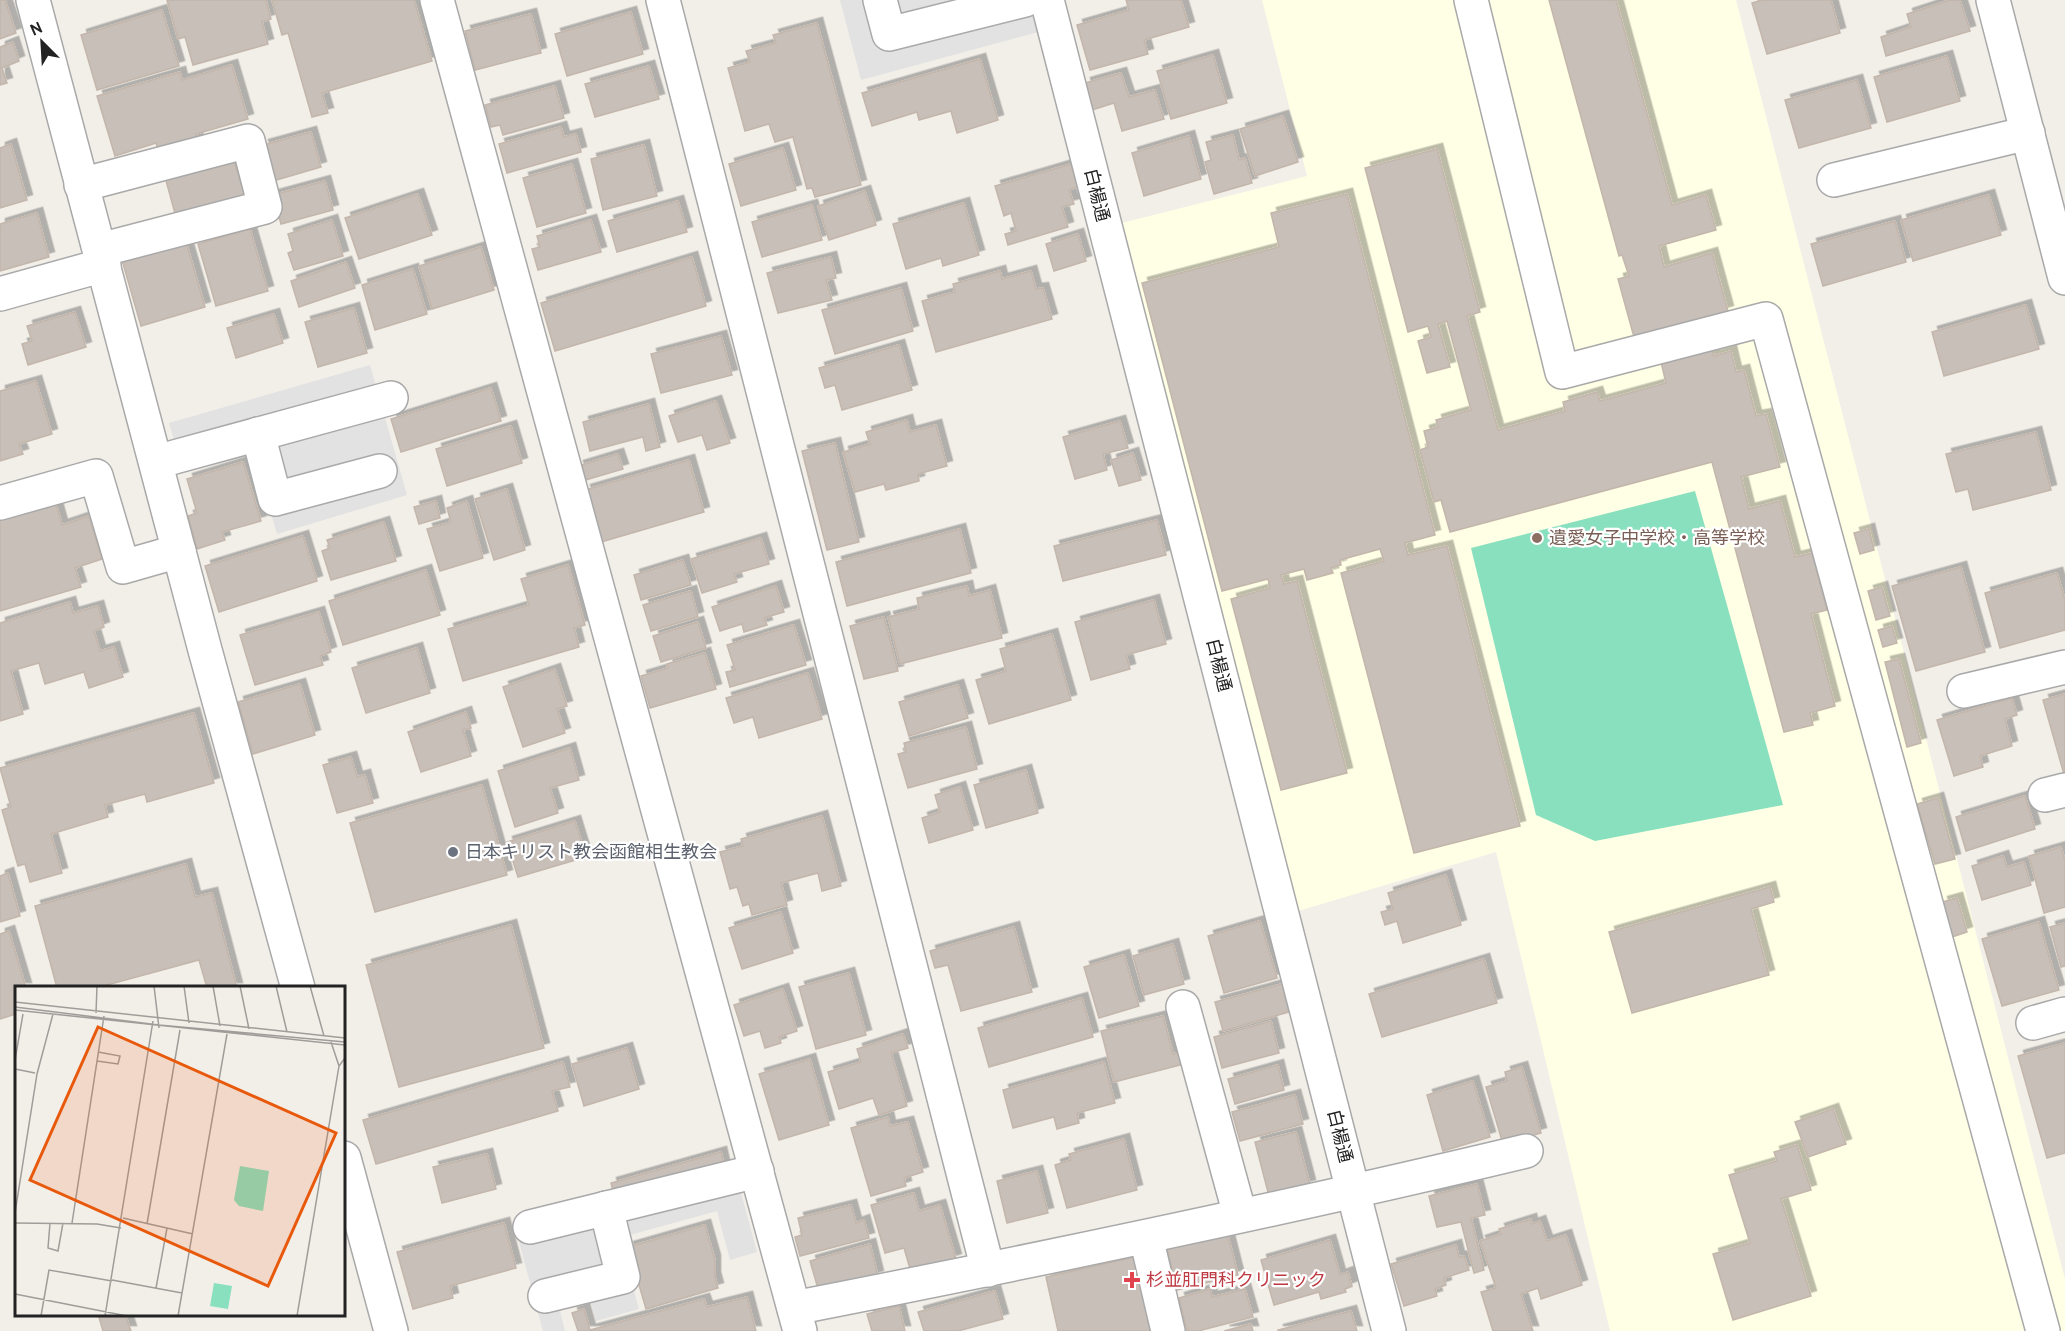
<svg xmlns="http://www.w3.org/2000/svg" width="2065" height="1331" viewBox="0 0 2065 1331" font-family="Cabin,'Noto Sans JP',sans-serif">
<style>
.education{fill:#ffffe5}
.pitch{fill:#88e0be}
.parking{fill:#e2e2e2}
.building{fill:#c7bfb8;stroke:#c4b6ab;stroke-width:1.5;filter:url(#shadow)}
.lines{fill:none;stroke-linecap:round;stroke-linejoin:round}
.minor-casing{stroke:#a9a9a9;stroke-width:36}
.minor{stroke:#fff;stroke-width:33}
.education-dot{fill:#8d6e63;stroke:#fff;stroke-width:2}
.worship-dot{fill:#6b7280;stroke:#fff;stroke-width:2}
.health-dot{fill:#e0444e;stroke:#fff;stroke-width:2}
.labels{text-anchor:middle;stroke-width:4.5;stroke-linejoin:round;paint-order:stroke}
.street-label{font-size:18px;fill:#222;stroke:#fff}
.education-label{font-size:18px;fill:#785e54;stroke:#fff;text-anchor:start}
.worship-label{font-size:18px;fill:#5b616d;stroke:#fff;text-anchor:start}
.health-label{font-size:18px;fill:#be3a42;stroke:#fff;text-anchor:start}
.inset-road{fill:none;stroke:#9f9d99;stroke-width:1.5}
.view{fill:#e8590c;fill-opacity:0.15;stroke:#e8590c;stroke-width:3}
.inset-edge{fill:none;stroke:#222;stroke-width:3}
</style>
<defs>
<filter id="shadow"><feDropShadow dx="5.5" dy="-5.5" stdDeviation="0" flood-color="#0004"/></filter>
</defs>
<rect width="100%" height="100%" fill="#f2efe9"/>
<path class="education" d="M1262,0H1736L2065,1279V1331H1610L1496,852L1295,912L1118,224L1307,176Z"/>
<path class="pitch" d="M1695,491L1783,805L1595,841L1536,815L1471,548Z"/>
<g class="parking">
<path d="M840,0H1029L1038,32L861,80Z"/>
<path d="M370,365L407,495L277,534L252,447L182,467L169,423Z"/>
<path d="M737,1178L757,1252L730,1260L717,1211L619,1238L639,1309L596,1321L590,1299L559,1307L565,1331H543L518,1238Z"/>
</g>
<g class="building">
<path d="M0,0H5L16,33L0,39Z"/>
<path d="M167,0H266L271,19L262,22L268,44L193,65L185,37L178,39Z"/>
<path d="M272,0H414L432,61L322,93L328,113L312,117L288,33L282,35Z"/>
<path d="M1126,0H1181L1189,27L1144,40L1148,54L1090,70L1077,25L1129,10Z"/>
<path d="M1549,0H1616L1672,205L1706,195L1716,230L1659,246L1664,267L1712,253L1728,311L1634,337L1618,279L1629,276L1622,255L1619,256Z"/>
<path d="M1762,0H1831L1840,33L1767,54L1752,3Z"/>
<path d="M1950,0H1960L1970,31L1886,56L1881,37L1911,27L1907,14Z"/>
<path d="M162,10L179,66L97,90L81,35Z"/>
<path d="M631,12L643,54L567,76L555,34Z"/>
<path d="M531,14L541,53L475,70L465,31Z"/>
<path d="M817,23L861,185L815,197L812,188L807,189L793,137L775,142L769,124L745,131L728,68L750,62L746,51L776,43L773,35Z"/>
<path d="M13,42L19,61L2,68L7,83L0,85V47Z"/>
<path d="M1213,55L1227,103L1171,119L1157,71Z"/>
<path d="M1947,56L1960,101L1887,122L1874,77Z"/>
<path d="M980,59L998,120L957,133L951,111L919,120L917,112L872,126L862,93Z"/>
<path d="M232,65L248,119L196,134L199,144L160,156L156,143L115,156L97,96L180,72L182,80Z"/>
<path d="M649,66L659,99L595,117L585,84Z"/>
<path d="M1121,73L1129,97L1155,90L1164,119L1122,131L1114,103L1092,110L1085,83Z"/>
<path d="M1857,80L1871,128L1799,148L1785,100Z"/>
<path d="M555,86L564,118L503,135L500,125L491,127L485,105Z"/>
<path d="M1283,116L1298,162L1255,176L1240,129Z"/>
<path d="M561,127L564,137L576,134L581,152L507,173L499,144Z"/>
<path d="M311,132L321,167L273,181L263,145Z"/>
<path d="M1233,135L1239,160L1245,158L1252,183L1214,194L1205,162L1211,160L1206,142Z"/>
<path d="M1189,136L1201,179L1144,196L1132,153Z"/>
<path d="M11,144L27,200L0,208V148Z"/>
<path d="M644,145L657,196L603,210L591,159Z"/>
<path d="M783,148L796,190L741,206L729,164Z"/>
<path d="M1437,149L1480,312L1467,316L1498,430L1565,411L1563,402L1597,392L1600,401L1666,383L1661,362L1712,348L1714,356L1731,351L1736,372L1744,370L1756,416L1766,414L1780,467L1741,477L1749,509L1780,501L1795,557L1812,553L1827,610L1811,614L1835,706L1810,713L1813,725L1784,732L1712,462L1450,532L1441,500L1434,502L1420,450L1428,447L1424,431L1438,427L1436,420L1471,410L1447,321L1438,324L1450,367L1427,373L1418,341L1431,337L1428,326L1408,332L1365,168Z"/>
<path d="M233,157L245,197L176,217L165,177Z"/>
<path d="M572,164L586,213L537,227L523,178Z"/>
<path d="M1071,164L1078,187L1069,190L1074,204L1062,207L1068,227L1008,245L1005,234L1016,231L1011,213L1004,216L995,186Z"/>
<path d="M325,181L333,210L281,224L273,195Z"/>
<path d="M865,191L876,225L829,240L818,206Z"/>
<path d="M418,194L432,235L359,259L345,218Z"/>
<path d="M1347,194L1435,535L1405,543L1408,555L1447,546L1520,826L1414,853L1341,573L1384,561L1380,549L1340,560L1341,565L1331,568L1333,573L1307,580L1304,569L1281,575L1284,584L1297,581L1347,773L1281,790L1231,599L1270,588L1268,579L1222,591L1142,283L1279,247L1271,213Z"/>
<path d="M1989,195L2001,235L1913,261L1901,220Z"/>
<path d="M678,201L687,232L617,252L608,221Z"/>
<path d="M964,203L979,255L943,266L941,258L906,269L893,224Z"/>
<path d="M812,205L822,240L762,257L752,222Z"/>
<path d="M37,213L49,257L0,271V224Z"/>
<path d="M332,220L343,256L294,270L288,253L293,251L288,234Z"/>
<path d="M591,220L601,252L538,270L532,249L540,247L537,236Z"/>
<path d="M1895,221L1906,262L1823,286L1811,244Z"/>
<path d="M250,229L268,291L216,306L198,244Z"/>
<path d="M1078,234L1086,261L1054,271L1046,244Z"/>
<path d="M186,242L205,307L141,326L122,260Z"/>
<path d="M481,247L494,290L432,309L419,266Z"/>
<path d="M692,257L706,306L555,351L541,303Z"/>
<path d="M831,257L836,278L826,280L832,300L778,313L767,273Z"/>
<path d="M346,262L355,288L299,307L291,281Z"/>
<path d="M413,269L427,314L375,330L362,285Z"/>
<path d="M1000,271L1002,279L1031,271L1036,289L1043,288L1052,319L936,352L922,301L955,292L953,284Z"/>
<path d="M901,288L913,331L835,354L822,310Z"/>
<path d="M2026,305L2039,349L1944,376L1932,332Z"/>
<path d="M354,308L367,353L318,367L305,322Z"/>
<path d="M75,312L86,347L28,365L22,344L32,341L27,326Z"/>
<path d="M274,314L283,343L236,358L227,328Z"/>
<path d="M721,336L732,375L661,393L651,354Z"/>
<path d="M899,345L912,390L842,410L835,385L825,388L819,368Z"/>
<path d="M36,381L52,434L19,444L23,454L0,461V391Z"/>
<path d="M491,388L501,421L401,452L391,419Z"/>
<path d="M716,401L730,443L707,450L702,435L678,442L669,416Z"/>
<path d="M649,404L660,447L646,451L643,437L590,451L583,422Z"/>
<path d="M907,420L910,432L936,425L947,466L918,474L919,481L886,490L884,484L855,492L843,452L870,444L866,432Z"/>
<path d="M1120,421L1128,448L1103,454L1107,470L1075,479L1063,437Z"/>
<path d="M511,426L522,463L447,486L436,449Z"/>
<path d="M2036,432L2051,490L1973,510L1968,489L1956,492L1946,454Z"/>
<path d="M835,443L859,542L827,550L802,451Z"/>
<path d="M1133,453L1141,480L1119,486L1111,460Z"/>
<path d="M618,454L623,469L582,481L578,466Z"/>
<path d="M689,460L704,512L601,542L585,490Z"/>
<path d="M243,462L261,521L222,532L225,540L197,549L188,516L197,513L187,479Z"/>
<path d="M507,489L525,550L494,560L475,499Z"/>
<path d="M55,500L62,525L89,516L102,559L75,568L81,587L0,611V517Z"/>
<path d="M436,501L440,518L419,524L414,507Z"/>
<path d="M467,501L483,558L440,571L427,529L451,522L447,508Z"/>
<path d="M1157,520L1166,555L1063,581L1054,546Z"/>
<path d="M384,522L396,561L331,580L322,551L330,548L327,540Z"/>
<path d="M960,529L971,573L847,606L836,562Z"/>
<path d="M1869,529L1874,550L1860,554L1854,533Z"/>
<path d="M303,536L317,581L219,612L205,566Z"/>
<path d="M761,538L769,564L734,574L737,582L702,593L691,559Z"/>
<path d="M683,560L691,585L641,600L634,575Z"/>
<path d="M568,565L585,625L574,628L579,647L463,681L448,629L529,605L521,579Z"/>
<path d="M1961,567L1985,652L1916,671L1892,586Z"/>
<path d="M426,570L440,615L343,645L329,601Z"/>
<path d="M2057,573L2065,600V630L2000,648L1985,593Z"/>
<path d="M776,586L784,612L764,618L767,625L744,632L742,624L720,631L712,607Z"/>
<path d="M967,586L969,596L990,590L1002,638L900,664L888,617L919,609L917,598Z"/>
<path d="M1882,587L1890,616L1876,620L1868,591Z"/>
<path d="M691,591L698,617L651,631L643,605Z"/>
<path d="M1154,600L1166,644L1126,655L1130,669L1091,680L1075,622Z"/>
<path d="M70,602L73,613L98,606L104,627L94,631L100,651L114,647L123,677L89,688L84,672L45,684L39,663L11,671L23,714L0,721V623Z"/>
<path d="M319,612L331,652L320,656L323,665L255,685L240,635Z"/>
<path d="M884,617L898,671L864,679L850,626Z"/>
<path d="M698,622L706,648L661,662L653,636Z"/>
<path d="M794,625L806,665L730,687L726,672L735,670L727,645Z"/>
<path d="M1892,626L1897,643L1883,647L1878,630Z"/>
<path d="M1052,634L1071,700L989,724L976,680L1006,671L1000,649Z"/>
<path d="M417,648L430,693L366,713L352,668Z"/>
<path d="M705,653L716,689L650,708L641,676L668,668L667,664Z"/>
<path d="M1899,659L1921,743L1907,747L1885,662Z"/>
<path d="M555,669L567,706L557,709L565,733L523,747L503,687Z"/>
<path d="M808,673L822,719L759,738L753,717L734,723L726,698Z"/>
<path d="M300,684L315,735L253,754L238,702Z"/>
<path d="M958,685L968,718L909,736L899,702Z"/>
<path d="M2065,694V778L2043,700Z"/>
<path d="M2012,698L2017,715L2005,719L2012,746L1980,756L1983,767L1954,776L1937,720Z"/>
<path d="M466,712L471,728L463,730L471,756L421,772L408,732Z"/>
<path d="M194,713L214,783L147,802L145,794L105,805L108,817L51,834L62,873L30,882L25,864L18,866L2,810L11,807L0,768Z"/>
<path d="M966,727L977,769L908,788L898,754L906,752L904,743Z"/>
<path d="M570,748L579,780L550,788L558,813L515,827L498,771Z"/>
<path d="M351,757L357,777L365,775L373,803L337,813L323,765Z"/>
<path d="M1026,770L1038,813L986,828L974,785Z"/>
<path d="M482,785L507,875L375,912L350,823Z"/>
<path d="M960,787L973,830L929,843L922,818L940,812L935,795Z"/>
<path d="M2025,796L2035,829L1966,851L1956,817Z"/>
<path d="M1938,798L1955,859L1935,864L1917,804Z"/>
<path d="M822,816L841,886L822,891L818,873L781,883L787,905L752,915L749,904L743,906L737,887L730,889L720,852L743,846L741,839Z"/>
<path d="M575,821L586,857L518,877L507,842Z"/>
<path d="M2061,847L2065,861V907L2044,913L2029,856Z"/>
<path d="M2003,856L2007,867L2024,862L2031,885L1982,900L1972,866Z"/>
<path d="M186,864L195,897L212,893L237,988H207L199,960L96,988H57L35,906Z"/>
<path d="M8,873L20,916L0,922V876Z"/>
<path d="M1446,875L1461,925L1403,943L1397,921L1385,925L1381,912L1393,909L1388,893Z"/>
<path d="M1770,887L1774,902L1751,909L1769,975L1632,1013L1609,932Z"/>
<path d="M1957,898L1967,932L1952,937L1942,902Z"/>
<path d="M781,912L793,953L742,969L729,928Z"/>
<path d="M1260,921L1277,978L1224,993L1208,936Z"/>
<path d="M2039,922L2059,990L2002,1006L1982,939Z"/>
<path d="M2065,923V966L2061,967L2050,927Z"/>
<path d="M511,925L544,1048L399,1087L366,965Z"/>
<path d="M1014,927L1032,992L961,1011L948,965L935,968L930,951Z"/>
<path d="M9,931L26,988H16V1014L0,1019V934Z"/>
<path d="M1173,944L1184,984L1144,995L1133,956Z"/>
<path d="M1124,955L1139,1006L1099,1018L1084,967Z"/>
<path d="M1484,959L1497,1003L1382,1037L1369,994Z"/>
<path d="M849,973L866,1035L816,1049L799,987Z"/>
<path d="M1282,984L1289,1012L1223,1031L1215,1002Z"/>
<path d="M783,989L797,1031L779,1037L781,1043L765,1048L760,1031L744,1036L734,1005Z"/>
<path d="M1082,998L1093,1037L989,1067L978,1028Z"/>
<path d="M1163,1016L1173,1054L1184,1051L1188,1063L1114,1082L1101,1031Z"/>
<path d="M1271,1021L1279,1053L1222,1068L1214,1037Z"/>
<path d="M903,1034L908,1048L891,1053L907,1106L879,1115L873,1098L839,1109L828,1072L861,1062L857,1049Z"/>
<path d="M2065,1043V1153L2047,1158L2018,1056Z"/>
<path d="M627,1048L639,1089L584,1106L572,1064Z"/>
<path d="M810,1059L829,1125L779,1140L759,1074Z"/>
<path d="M563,1062L570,1087L552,1091L558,1111L376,1164L363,1120Z"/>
<path d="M1104,1062L1115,1103L1077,1113L1079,1123L1057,1129L1054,1117L1013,1128L1003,1090Z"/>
<path d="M1278,1065L1284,1090L1235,1104L1228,1079Z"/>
<path d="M1522,1067L1541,1133L1503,1144L1486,1087L1507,1081L1505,1072Z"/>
<path d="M1473,1081L1490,1137L1443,1151L1427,1095Z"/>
<path d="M1295,1095L1303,1124L1240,1141L1232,1112Z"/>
<path d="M1833,1109L1846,1144L1808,1157L1795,1122Z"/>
<path d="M888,1117L890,1126L908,1122L923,1172L904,1178L906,1186L871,1196L851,1128Z"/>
<path d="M1296,1132L1310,1185L1269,1196L1255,1142Z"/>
<path d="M1124,1139L1137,1190L1067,1208L1055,1165L1071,1160L1069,1154Z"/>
<path d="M1797,1145L1811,1190L1781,1199L1811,1296L1733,1320L1713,1254L1750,1243L1729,1175L1777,1161L1774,1152Z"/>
<path d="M721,1152L724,1165L614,1195L611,1183Z"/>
<path d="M487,1154L496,1189L442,1203L433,1167Z"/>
<path d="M1037,1171L1048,1213L1007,1223L997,1181Z"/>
<path d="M1477,1184L1485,1215L1471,1218L1484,1270L1474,1273L1461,1222L1437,1227L1429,1196Z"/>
<path d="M914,1193L919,1211L940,1205L956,1259L911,1272L904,1248L885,1253L871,1205Z"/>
<path d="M851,1205L856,1223L864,1220L869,1238L800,1256L795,1237L802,1235L798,1218Z"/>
<path d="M1531,1219L1532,1224L1540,1221L1547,1241L1566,1235L1582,1285L1541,1299L1538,1288L1521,1294L1533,1331H1493L1481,1292L1496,1288L1480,1241L1501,1234L1499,1229Z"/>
<path d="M504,1223L516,1268L450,1286L453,1298L413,1309L397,1252Z"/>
<path d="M705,1225L715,1260V1277L718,1288L646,1309L628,1247Z"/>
<path d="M1227,1232L1238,1275L1177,1290L1167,1248Z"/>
<path d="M1330,1240L1340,1275L1348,1272L1352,1286L1345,1289L1346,1292L1321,1299L1319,1292L1274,1305L1261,1260Z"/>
<path d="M870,1244L878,1276L819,1292L810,1261Z"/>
<path d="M1456,1245L1459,1257L1464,1256L1469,1270L1444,1278L1446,1285L1435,1289L1437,1296L1404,1306L1391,1264Z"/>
<path d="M1135,1257L1151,1331H1058L1046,1277Z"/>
<path d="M1210,1289L1212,1297L1245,1289L1253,1317L1198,1331H1187L1179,1298Z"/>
<path d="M995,1291L1003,1319L958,1331H924L918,1312Z"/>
<path d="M747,1297L756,1331H578L572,1313L584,1309L590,1330L704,1299L707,1307Z"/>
<path d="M899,1306L905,1331H872L867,1314Z"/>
<path d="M1351,1311L1357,1331H1278V1330Z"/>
<path d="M98,1314H125L131,1331H103Z"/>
<path d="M1251,1324L1253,1331H1224Z"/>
</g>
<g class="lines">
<g class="minor-casing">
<g id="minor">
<path d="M33,0L205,650L298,988"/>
<path d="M437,0L800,1331"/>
<path d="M663,0L988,1270"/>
<path d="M880,0L889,34L1025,0"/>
<path d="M1047,0L1389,1331"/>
<path d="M1471,0L1562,372L1766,319L2043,1331"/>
<path d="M1993,0L2065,278"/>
<path d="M1834,180L2028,133"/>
<path d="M81,185L248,141L265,207L100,250"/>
<path d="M0,294L104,265"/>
<path d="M258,434L275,499L380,471"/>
<path d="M156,462L391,398"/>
<path d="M0,503L96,476L123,567L179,551"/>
<path d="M1964,691L2065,667"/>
<path d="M2045,795L2065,790"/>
<path d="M1183,1007L1240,1215"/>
<path d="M2033,1023L2065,1014"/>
<path d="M344,1158L391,1331"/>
<path d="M530,1227L757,1171"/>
<path d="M1146,1237L1168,1331"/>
<path d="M545,1296L623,1277L606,1208"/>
<path d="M794,1308C1039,1260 1284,1209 1526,1151"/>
</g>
</g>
<use href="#minor" class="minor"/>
</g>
<circle class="education-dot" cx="1537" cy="538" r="6"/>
<circle class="worship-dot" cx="453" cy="852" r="6"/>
<path class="health-dot" d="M1129 1271h6v6h6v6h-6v6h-6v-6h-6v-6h6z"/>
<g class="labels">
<g class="street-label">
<text transform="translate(1097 195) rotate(76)" y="6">白楊通</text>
<text transform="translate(1219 665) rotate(76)" y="6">白楊通</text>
<text transform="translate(1340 1136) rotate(76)" y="6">白楊通</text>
</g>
<g class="education-label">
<text x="1549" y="544">遺愛女子中学校・高等学校</text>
</g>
<g class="worship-label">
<text x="465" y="858">日本キリスト教会函館相生教会</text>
</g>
<g class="health-label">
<text x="1146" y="1286">杉並肛門科クリニック</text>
</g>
</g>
<g transform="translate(15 986)">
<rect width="330" height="330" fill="#f2efe9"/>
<path d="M225,180L254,185L248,225L224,220L219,214ZM199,297L217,300L213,323L195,320Z" fill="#88e0be"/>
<path class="inset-road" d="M139,0L144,42M169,0L174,37M198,0L205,40M225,0L234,43M261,0L272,46M295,0L309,50M0,16L330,52M0,21L144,39L330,56M0,24L330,59M81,27L82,0M316,56L324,80M0,74L8,28M82,75L103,78L105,70L83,66M0,83L20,87M0,227L22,88L38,28M108,232L178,248M0,237L82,238L106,242M35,237L33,262L43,265L48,237M57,237L89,30M132,238L165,44M97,294L167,307M141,302L152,242M0,308L112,330M26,330L34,284L97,295M90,330L138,35M163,330L212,48M282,330L324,80L330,72"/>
<path class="view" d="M83,41L321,147L253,300L15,194Z"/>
<rect width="330" height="330" class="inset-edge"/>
</g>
<g transform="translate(42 42) rotate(336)" stroke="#ffffff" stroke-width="4.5" paint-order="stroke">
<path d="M0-4.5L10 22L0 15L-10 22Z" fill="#222222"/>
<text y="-9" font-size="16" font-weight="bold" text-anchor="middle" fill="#222222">N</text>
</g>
</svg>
